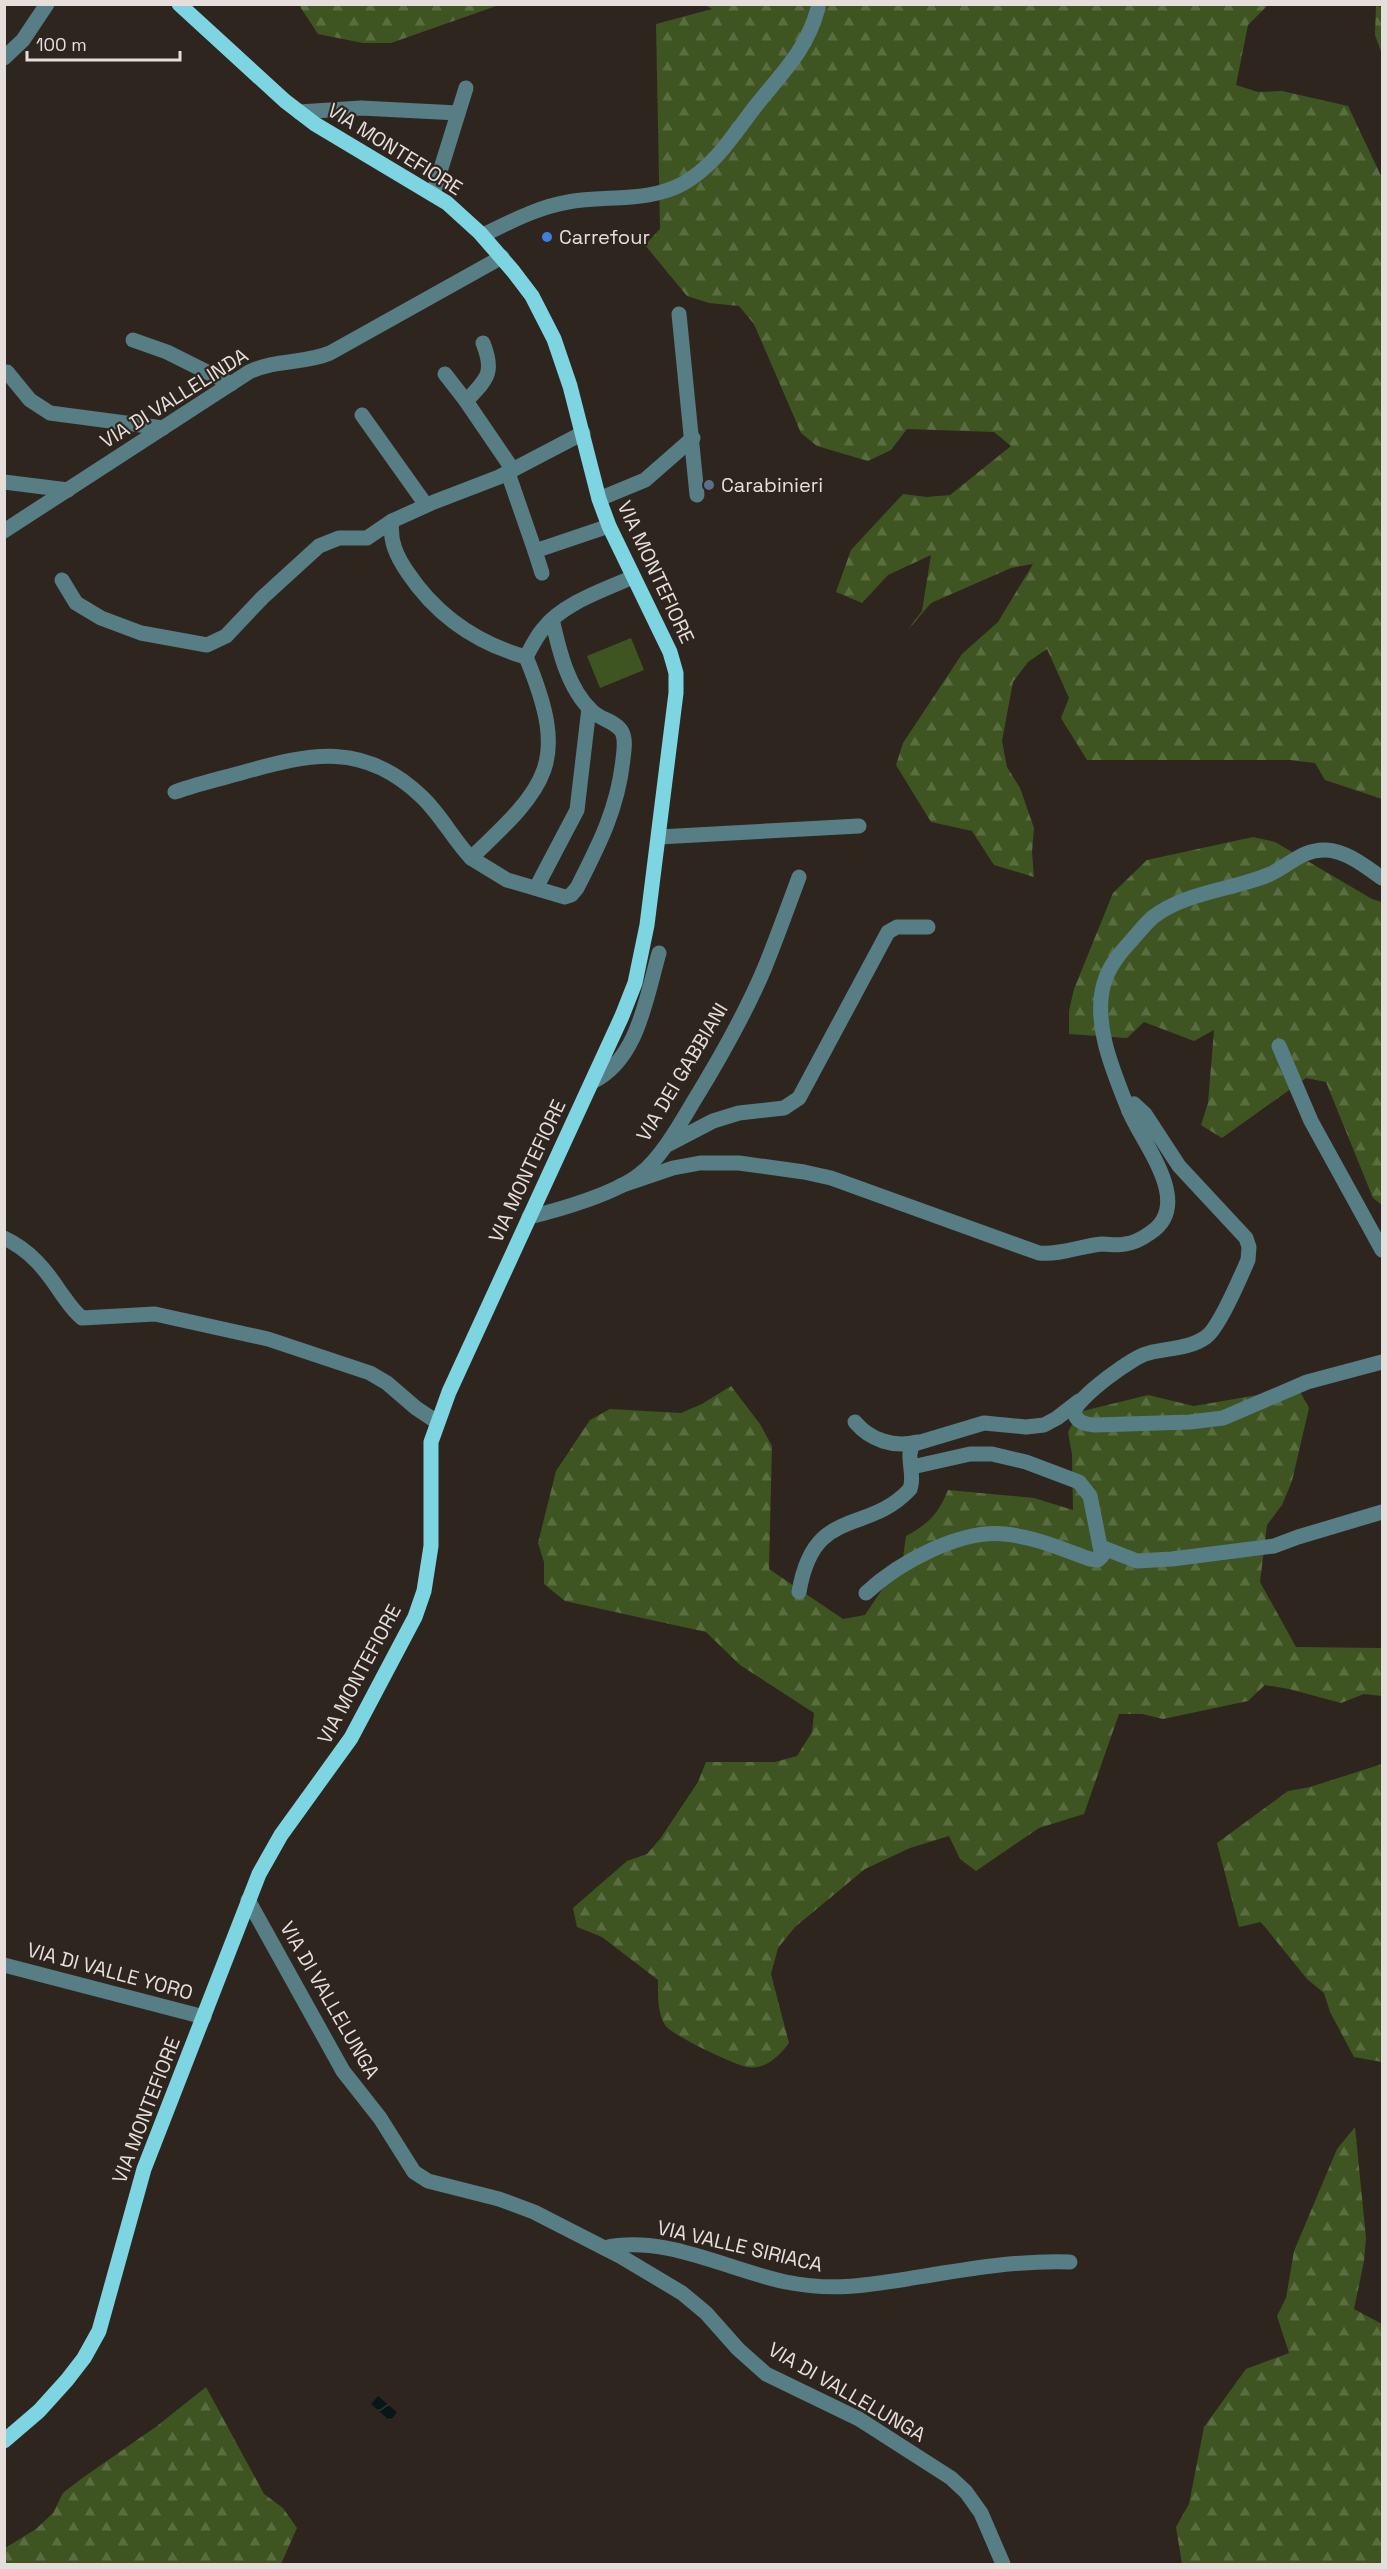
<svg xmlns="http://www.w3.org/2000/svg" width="1387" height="2569" viewBox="0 0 1387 2569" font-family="'Space Grotesk',sans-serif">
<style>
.green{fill:#3e5521}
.forest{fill:url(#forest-firs)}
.water{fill:url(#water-waves)}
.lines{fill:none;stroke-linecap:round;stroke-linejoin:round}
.minor{stroke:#567e84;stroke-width:15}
.major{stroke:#7ed5e2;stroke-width:15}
.shop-dot{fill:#3f7fe0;stroke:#2f251f;stroke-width:2}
.service-dot{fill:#5c6f8a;stroke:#2f251f;stroke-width:2}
.labels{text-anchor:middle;stroke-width:4.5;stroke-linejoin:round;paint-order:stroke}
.street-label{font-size:20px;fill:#e5deda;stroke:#2f251f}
.poi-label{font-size:20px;fill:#e5deda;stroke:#2f251f;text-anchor:start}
</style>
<defs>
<pattern id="forest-firs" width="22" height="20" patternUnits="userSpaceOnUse" patternTransform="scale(1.5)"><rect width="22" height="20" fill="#3e5521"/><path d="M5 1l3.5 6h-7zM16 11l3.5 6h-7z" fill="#5a6d41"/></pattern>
<pattern id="water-waves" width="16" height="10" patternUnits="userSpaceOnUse" patternTransform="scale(1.5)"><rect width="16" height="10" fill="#081618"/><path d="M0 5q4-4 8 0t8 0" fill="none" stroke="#2c3739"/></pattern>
</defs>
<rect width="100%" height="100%" fill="#2f251f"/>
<path class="green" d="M631,638L644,670L600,688L587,656Z"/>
<g class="forest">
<path d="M299,5H499L391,43H363L318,34Z"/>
<path d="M705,5H1268L1248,25L1236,85L1258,92L1282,91L1348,106L1382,178V799L1325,780L1315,763L1290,760H1087L1061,718L1069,698L1047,649L1028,662L1013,682L1002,741L1007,767L1020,788L1034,828L1032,852L1034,877L994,865L972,831L931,822L896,765L903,743L962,654L998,622L1033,564L1011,568L931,603L907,631L922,611L931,555L888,575L862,603L836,592L851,550L903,494L927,497L950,495L1011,446L994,432L907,429L891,450L868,461L817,446L801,433L754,324L739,306L709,303L687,296L645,245L660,229L656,24L712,9Z"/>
<path d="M1376,5L1382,8V54L1375,35Z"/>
<path d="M1253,837L1275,842L1372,899L1382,902V1205L1373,1198L1326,1082L1306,1078L1222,1138L1201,1125L1208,1103L1214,1030L1194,1041L1144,1022L1127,1038L1069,1034V1011L1074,989L1113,893L1147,860Z"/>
<path d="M731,1386L760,1424L772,1446L769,1569L843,1619L865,1615L903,1558L906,1536C929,1523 938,1515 948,1490L1034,1498L1073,1510L1072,1454L1068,1432L1079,1412L1148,1395L1194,1406L1298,1388L1309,1408L1292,1481L1282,1505L1267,1525L1260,1582L1296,1647L1382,1648V1696L1364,1694L1341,1703L1289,1689L1265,1685L1248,1701L1163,1719L1142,1714H1119L1084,1814L1039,1828L976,1871L960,1859L949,1836L910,1848L865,1869L795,1927L778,1948L771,1974L789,2043C779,2056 766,2070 747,2067C735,2065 671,2035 665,2025C657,2012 658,1994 658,1980L602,1937L577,1927L573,1908L627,1861L647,1854L660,1839L698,1782L706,1762H775L797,1756L812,1732L814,1713L740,1665L706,1632L565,1601L544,1584V1562L538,1543L556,1471L590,1420L610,1409L681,1413L702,1404Z"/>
<path d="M1382,1764V2062L1354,2057L1330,2012L1324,1993L1307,1979L1261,1922L1239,1927L1217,1843L1288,1791L1310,1787Z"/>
<path d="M1355,2127L1366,2238L1364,2261L1354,2309L1382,2324V2564H1182L1176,2527L1189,2504L1204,2427L1246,2369L1289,2353L1277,2316L1286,2298L1294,2251L1337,2149Z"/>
<path d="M206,2387L264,2494L283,2508L297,2528L281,2564H5V2548L36,2529L53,2513L63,2493L81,2479L157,2426Z"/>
</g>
<path class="water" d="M378,2396L397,2412L390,2421L371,2404Z"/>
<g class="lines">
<g class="minor">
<path d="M4,58L23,40L47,4"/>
<path d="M299,112L361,108L458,113"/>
<path d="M433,194L466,88"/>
<path d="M483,235C510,222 538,207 568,202C605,195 649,203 684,183C717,164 735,132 758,103C784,71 807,49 818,8"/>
<path d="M679,314L697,495"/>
<path d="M133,340L167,352L231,384"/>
<path d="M483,343C495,373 487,379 466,401L513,470"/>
<path d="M7,372L30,400L50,413L163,428"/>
<path d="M445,374L466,401"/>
<path d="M362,415L426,505"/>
<path d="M508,473L535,551L609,526"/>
<path d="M4,482L68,490"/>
<path d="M599,499L645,480L693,438"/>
<path d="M4,531L249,372C276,359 304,364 330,353L502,257"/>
<path d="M535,551L542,573"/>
<path d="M62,580L76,603L101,618L141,633L207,645L226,636L262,598L319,546L339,538H367L392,521"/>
<path d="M552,619C559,650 568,689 592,711C601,720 616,721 622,732C626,740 624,750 623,759C618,808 599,845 577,888L571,895L565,897L507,880L471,858C548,785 570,763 526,657C531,648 536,637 543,629C563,603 604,590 633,577"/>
<path d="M526,657C476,643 437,616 408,573C397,557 389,541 392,521L434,502L499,477L583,433"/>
<path d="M175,792C197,784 219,779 241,773C311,753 364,741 422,797C441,815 453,839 471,858"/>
<path d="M659,837L859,826"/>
<path d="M536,888L577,810L589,708"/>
<path d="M1279,1046L1311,1121L1382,1250"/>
<path d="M592,1082C638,1060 646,998 659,953"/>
<path d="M1129,1111C1114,1073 1092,1024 1104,983C1109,966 1120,953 1131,941C1138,933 1145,924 1153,917C1186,892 1231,890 1268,875C1289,866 1302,849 1326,850C1347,851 1366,867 1382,878"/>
<path d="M669,1144L713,1121L739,1113L784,1108L799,1098L888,932L897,927H928"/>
<path d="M620,1186L673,1168L700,1163H739L804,1172L831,1178L1039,1253C1062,1255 1080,1246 1102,1244C1110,1244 1117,1246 1125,1244C1134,1243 1143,1238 1150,1233C1195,1204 1142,1143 1129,1111L1130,1106L1134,1104L1145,1114L1179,1166L1246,1238L1249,1247L1248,1260C1241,1276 1219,1328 1206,1337C1189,1349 1168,1348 1149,1353C1133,1356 1080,1396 1074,1411C1076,1423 1085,1424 1095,1425L1190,1422L1223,1418L1307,1382L1382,1362"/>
<path d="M529,1217C559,1210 617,1193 640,1174C660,1159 679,1126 692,1104C719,1060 745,1015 765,967C777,937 788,907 799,877"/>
<path d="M4,1238C30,1250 46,1270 61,1293C67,1301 73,1311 82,1318L155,1314L268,1339L370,1373L387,1383L416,1408L437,1422"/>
<path d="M855,1422C870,1440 894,1448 917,1442"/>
<path d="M1101,1547L1137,1561L1172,1559L1274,1546L1298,1537L1382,1512"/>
<path d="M799,1592C814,1504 867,1536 910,1489C916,1473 904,1455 914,1444L984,1423L1026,1427L1044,1425L1057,1418L1079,1401"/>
<path d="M866,1593C898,1563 960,1529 1005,1534C1035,1537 1062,1549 1090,1559L1098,1560L1102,1556L1090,1496L1079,1482L1026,1462L992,1454H970L912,1467"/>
<path d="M248,1900L343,2071L380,2118L414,2172L428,2181L499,2199L534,2212L620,2256L682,2293L706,2313L738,2349L766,2374L859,2419L951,2478L966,2492L981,2513L1003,2564"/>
<path d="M4,1965L204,2017"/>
<path d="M604,2248C665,2234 727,2270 786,2282C831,2291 862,2286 907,2279C961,2270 1016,2260 1070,2262"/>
</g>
<path class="major" d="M4,2441L39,2411L67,2380L84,2358L99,2331L144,2169L259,1874L281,1835L351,1738L415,1617L424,1591L431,1546V1442L449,1392L622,1016L635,983L647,925L676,693V673L670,652L609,526L599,499L570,386L554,339L532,296L513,271L480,233L447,203L315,124L285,101L179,4"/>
</g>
<circle class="shop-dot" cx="547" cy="237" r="6"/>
<circle class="service-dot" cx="709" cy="485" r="6"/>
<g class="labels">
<g class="street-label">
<text transform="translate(395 149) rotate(32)" y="7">VIA MONTEFIORE</text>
<text transform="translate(174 398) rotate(-32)" y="7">VIA DI VALLELINDA</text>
<text transform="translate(656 572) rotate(65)" y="7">VIA MONTEFIORE</text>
<text transform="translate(682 1072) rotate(-59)" y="7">VIA DEI GABBIANI</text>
<text transform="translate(527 1171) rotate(-65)" y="7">VIA MONTEFIORE</text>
<text transform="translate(359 1674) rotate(-62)" y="7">VIA MONTEFIORE</text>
<text transform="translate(110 1971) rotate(15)" y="7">VIA DI VALLE YORO</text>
<text transform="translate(330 2000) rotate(60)" y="7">VIA DI VALLELUNGA</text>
<text transform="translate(146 2110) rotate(-69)" y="7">VIA MONTEFIORE</text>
<text transform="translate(740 2246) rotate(13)" y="7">VIA VALLE SIRIACA</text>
<text transform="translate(847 2392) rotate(30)" y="7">VIA DI VALLELUNGA</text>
</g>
<g class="poi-label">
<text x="559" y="244">Carrefour</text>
<text x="721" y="492">Carabinieri</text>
</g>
</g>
<rect width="1387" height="2569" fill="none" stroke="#e5deda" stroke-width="12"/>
<path d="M27 51v9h153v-9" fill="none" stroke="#e5deda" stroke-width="3"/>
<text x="36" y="51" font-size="18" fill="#e5deda" stroke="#2f251f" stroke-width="4.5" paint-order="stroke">100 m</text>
</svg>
